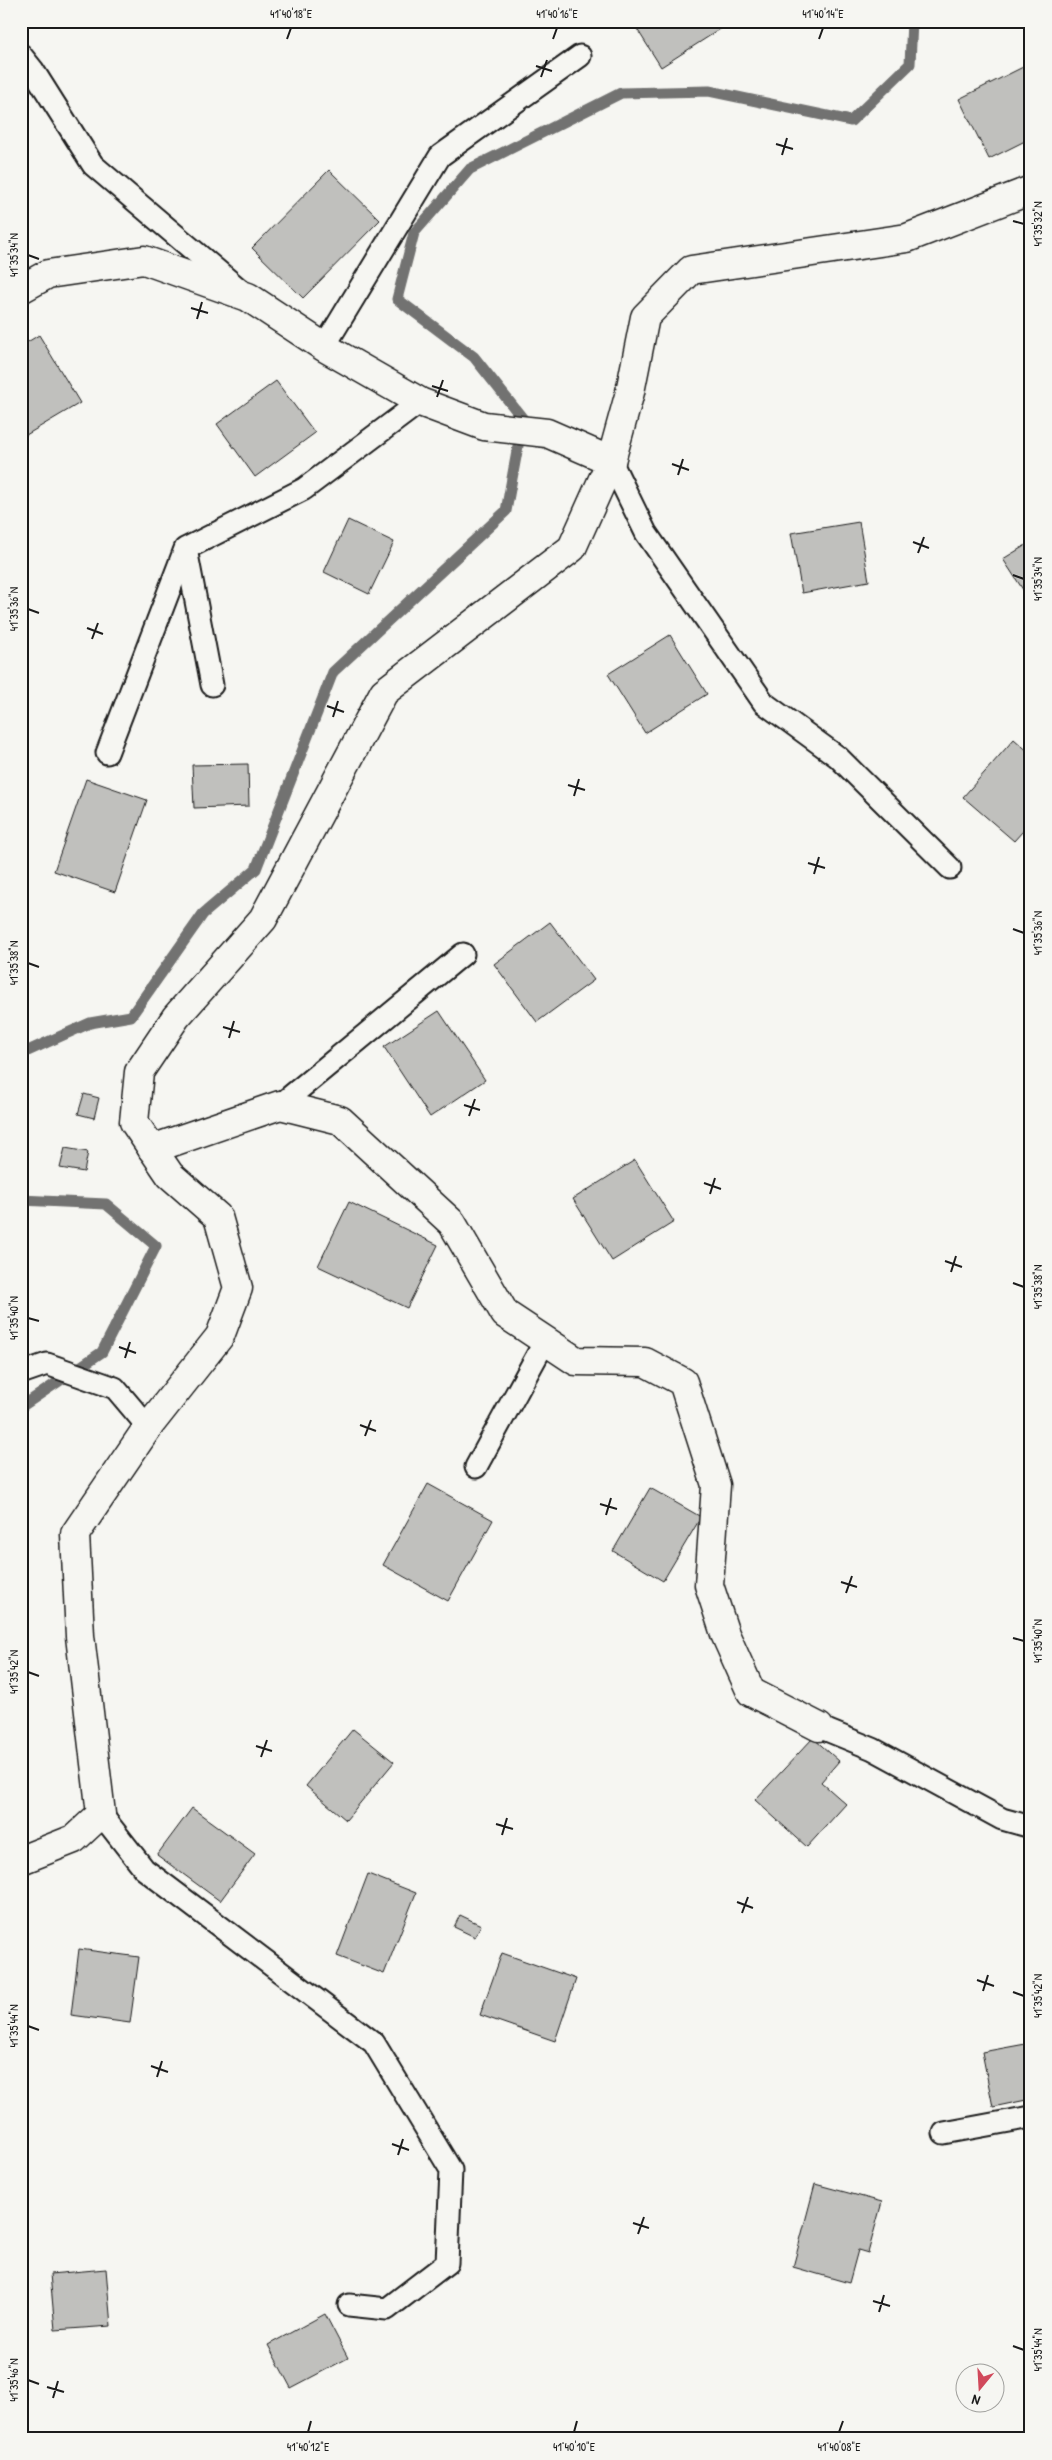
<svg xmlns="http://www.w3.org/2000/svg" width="1052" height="2460" viewBox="0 0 1052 2460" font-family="'Patrick Hand',sans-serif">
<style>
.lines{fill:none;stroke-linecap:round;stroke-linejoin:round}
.stream{stroke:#727271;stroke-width:11}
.building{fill:#c0c0bd;stroke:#1c1c1c}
.service-casing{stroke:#1c1c1c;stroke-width:25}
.minor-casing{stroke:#1c1c1c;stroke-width:31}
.service{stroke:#f6f6f2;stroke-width:21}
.minor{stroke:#f6f6f2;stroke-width:28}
.ticks{fill:none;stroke:#1c1c1c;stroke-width:2}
.neatline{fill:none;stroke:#1c1c1c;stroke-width:2}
.ticks-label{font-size:12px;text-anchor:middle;fill:#1c1c1c}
</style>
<rect width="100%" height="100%" fill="#f6f6f2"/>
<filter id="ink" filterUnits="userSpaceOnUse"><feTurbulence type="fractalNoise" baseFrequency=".02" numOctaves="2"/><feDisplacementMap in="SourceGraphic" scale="10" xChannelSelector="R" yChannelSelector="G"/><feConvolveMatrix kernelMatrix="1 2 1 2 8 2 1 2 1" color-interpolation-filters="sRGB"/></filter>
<g filter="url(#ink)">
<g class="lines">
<g class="stream">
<path d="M21,1054L90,1023L131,1016L203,914L256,869L333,672L506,511L523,419L474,357L397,299L414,233L470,169L621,93L709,91L851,121L910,64L912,21"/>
<path d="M21,1200L106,1204L156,1246L102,1352L21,1407"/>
</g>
</g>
<g class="building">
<path d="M632,21H717L722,28L661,67Z"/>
<path d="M1031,63V138L989,159L959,99Z"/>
<path d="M329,170L380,220L303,298L252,248Z"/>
<path d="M39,335L80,403L21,438V346Z"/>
<path d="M276,381L315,433L255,477L217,424Z"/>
<path d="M348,520L394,542L369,594L324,572Z"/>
<path d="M859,522L869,581L802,593L791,533Z"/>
<path d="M1031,542V602L1003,559Z"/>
<path d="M670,635L707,694L645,733L608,674Z"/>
<path d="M1014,739L1031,754V822L1014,841L963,797Z"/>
<path d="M248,764L249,806L194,808L192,765Z"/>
<path d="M86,779L147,800L115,892L54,871Z"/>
<path d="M550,922L594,980L537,1022L494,964Z"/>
<path d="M439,1011L485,1080L430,1117L384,1047Z"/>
<path d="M84,1094L99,1098L94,1118L78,1114Z"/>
<path d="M65,1148L88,1152L84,1172L60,1168Z"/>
<path d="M635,1160L674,1222L612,1261L573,1199Z"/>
<path d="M349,1202L438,1245L407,1308L318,1266Z"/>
<path d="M1031,1288V1305L1027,1304Z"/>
<path d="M428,1484L493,1520L448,1601L383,1565Z"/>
<path d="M650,1488L701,1517L663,1581L613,1551Z"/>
<path d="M353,1729L394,1762L346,1820L306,1786Z"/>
<path d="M813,1738L839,1761L821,1782L846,1804L807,1847L755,1800Z"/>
<path d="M192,1808L255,1854L220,1901L157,1855Z"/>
<path d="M368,1874L416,1893L384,1974L337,1956Z"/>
<path d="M460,1915L481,1925L475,1937L454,1927Z"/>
<path d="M79,1949L139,1957L130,2023L71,2015Z"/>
<path d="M502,1953L576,1979L555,2041L480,2015Z"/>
<path d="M1031,2043V2099L993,2107L982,2052Z"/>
<path d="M815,2184L882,2202L868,2253L858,2250L849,2283L793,2267Z"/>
<path d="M106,2269L111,2326L55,2330L50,2274Z"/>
<path d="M325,2314L348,2358L291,2388L268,2345Z"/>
</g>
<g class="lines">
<g class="service-casing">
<g id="service">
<path d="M21,55L33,70L93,165L240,290"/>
<path d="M324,347L440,156L580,56"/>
<path d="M611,461L646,533L764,703L838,757L950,868"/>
<path d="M186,549L212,685"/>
<path d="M107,753L185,549L304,489L420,402"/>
<path d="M280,1105L463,954"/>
<path d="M21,1373L47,1364L115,1388L148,1427"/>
<path d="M476,1467L545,1341"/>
<path d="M819,1727L873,1749L1002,1819L1031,1827"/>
<path d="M101,1814L144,1869L374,2043L451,2170L447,2263L387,2309L349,2305"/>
<path d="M944,2133L1031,2117"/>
</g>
</g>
<g class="minor-casing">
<g id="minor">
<path d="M21,289L48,274L144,260L248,297L324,347L420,402L484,426L547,433L611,461"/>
<path d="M152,1149L280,1105L340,1120L452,1223L505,1314L576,1361L645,1362L683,1382L716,1485L709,1585L725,1634L751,1692L819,1727"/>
<path d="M21,1860L74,1839L101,1814L80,1636L75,1534L148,1427L220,1336L238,1288L218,1217L170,1175L134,1122L139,1072L176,1017L263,919L384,692L572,548L611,461L630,392L645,317L691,270L907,238L1031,190"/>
</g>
</g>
<use href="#service" class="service"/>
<use href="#minor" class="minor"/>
</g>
</g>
<path class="ticks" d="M287,39L291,28M553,39L557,28M819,39L823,28M536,66L552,71M541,77L547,60M776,144L793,149M782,155L787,138M1013,221L1024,224M28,255L39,259M191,308L208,313M197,319L202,302M432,386L448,391M437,397L443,380M672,464L689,470M678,475L683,459M913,542L929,548M918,553L924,537M1013,575L1024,579M28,609L39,613M87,628L103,634M92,639L98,623M327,706L344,712M333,717L338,701M568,785L585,790M574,796L579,779M808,863L825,868M814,874L819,857M1013,929L1024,933M28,963L39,967M223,1027L240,1032M229,1038L234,1021M464,1105L480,1110M469,1116L475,1099M704,1183L721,1189M710,1194L715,1178M945,1261L962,1267M951,1272L956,1256M1013,1283L1024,1287M28,1318L39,1321M119,1347L136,1353M125,1358L130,1342M360,1425L376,1431M365,1436L371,1420M600,1504L617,1509M606,1515L611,1498M841,1582L857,1587M846,1593L852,1576M1013,1638L1024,1641M28,1672L39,1676M256,1746L272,1751M261,1757L267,1740M496,1824L513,1829M502,1835L507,1818M737,1902L753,1908M742,1913L748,1897M977,1980L994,1986M983,1991L988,1975M1013,1992L1024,1996M28,2026L39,2030M151,2066L168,2072M157,2077L162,2061M392,2144L409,2150M398,2155L403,2139M633,2223L649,2228M638,2234L644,2217M873,2301L890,2306M879,2312L884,2295M1013,2346L1024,2350M28,2380L39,2384M47,2387L64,2392M53,2398L58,2381M308,2432L311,2421M574,2432L577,2421M839,2432L843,2421"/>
<rect width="1052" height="2460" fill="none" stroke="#f6f6f2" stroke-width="55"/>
<g transform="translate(980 2388) rotate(198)"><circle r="24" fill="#f6f6f2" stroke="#9f9f9c"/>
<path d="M0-4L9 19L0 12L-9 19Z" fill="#d1495b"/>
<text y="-8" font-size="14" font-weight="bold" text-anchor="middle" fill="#1c1c1c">N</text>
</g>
<rect x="28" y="28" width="996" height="2404" class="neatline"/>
<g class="ticks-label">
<text x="291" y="18">41°40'18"E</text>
<text x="557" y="18">41°40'16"E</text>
<text x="823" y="18">41°40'14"E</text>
<text transform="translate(1038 224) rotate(-90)" y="4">41°35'32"N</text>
<text transform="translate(14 255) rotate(-90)" y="4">41°35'34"N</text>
<text transform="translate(1038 579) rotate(-90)" y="4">41°35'34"N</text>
<text transform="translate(14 609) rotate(-90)" y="4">41°35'36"N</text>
<text transform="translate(1038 933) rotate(-90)" y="4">41°35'36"N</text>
<text transform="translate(14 963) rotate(-90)" y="4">41°35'38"N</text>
<text transform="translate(1038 1287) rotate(-90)" y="4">41°35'38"N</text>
<text transform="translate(14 1318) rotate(-90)" y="4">41°35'40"N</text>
<text transform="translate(1038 1641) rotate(-90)" y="4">41°35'40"N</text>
<text transform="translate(14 1672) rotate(-90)" y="4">41°35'42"N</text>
<text transform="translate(1038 1996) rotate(-90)" y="4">41°35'42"N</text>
<text transform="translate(14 2026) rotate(-90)" y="4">41°35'44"N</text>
<text transform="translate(1038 2350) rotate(-90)" y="4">41°35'44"N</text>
<text transform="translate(14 2380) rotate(-90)" y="4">41°35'46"N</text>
<text x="308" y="2451">41°40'12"E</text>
<text x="574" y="2451">41°40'10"E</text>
<text x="839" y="2451">41°40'08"E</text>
</g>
</svg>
